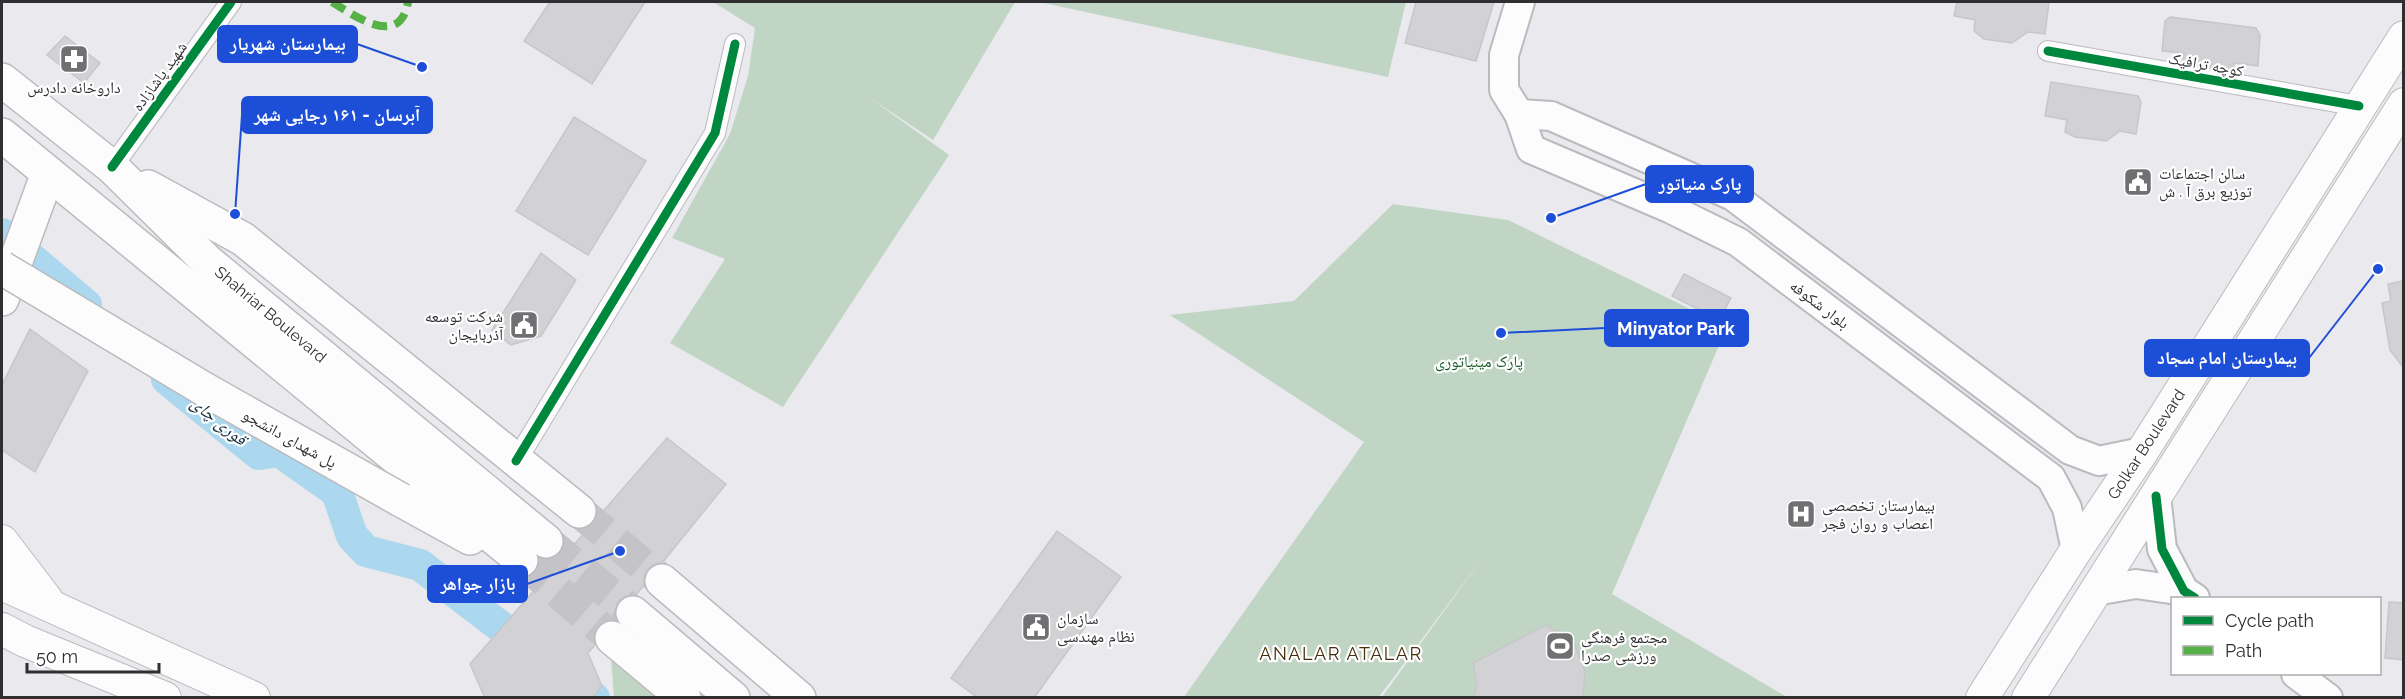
<svg xmlns="http://www.w3.org/2000/svg" width="2405" height="699" viewBox="0 0 2405 699" font-family="Raleway,'Noto Naskh Arabic',sans-serif">
<style>
.green{fill:#c1d5c5}
.lines{fill:none;stroke-linecap:round;stroke-linejoin:round}
.river{stroke:#abd8ef;stroke-width:32}
.building{fill:#d2d2d5;stroke:#c7c7cb;stroke-width:1.5}
.highway-tunnel{stroke:#c4c4c8;stroke-width:33;stroke-dasharray:33 16;stroke-linecap:butt}
.street-casing{stroke:#bbbbbf;stroke-width:22}
.secondary-casing{stroke:#bbbbbf;stroke-width:32}
.primary-casing{stroke:#bbbbbf;stroke-width:34}
.highway-casing{stroke:#bbbbbf;stroke-width:36}
.street{stroke:#fcfcfc;stroke-width:20}
.secondary{stroke:#fcfcfc;stroke-width:28}
.primary{stroke:#fcfcfc;stroke-width:32}
.highway{stroke:#fcfcfc;stroke-width:33}
.highway-bridge-casing{stroke:#bbbbbf;stroke-width:36;stroke-linecap:butt}
.highway-bridge{stroke:#fcfcfc;stroke-width:33}
.quiet{stroke:#56b246;stroke-width:8;stroke-dasharray:15 8;stroke-linecap:butt}
.cycleway-casing{stroke:#fff;stroke-width:13}
.cycleway{stroke:#00873e;stroke-width:9}
.labels{text-anchor:middle;stroke-width:4.5;stroke-linejoin:round;paint-order:stroke}
.street-label{font-size:16px;fill:#2f2f31;stroke:#fff}
.poi-label{font-size:16px;fill:#2f2f31;stroke:#fff;text-anchor:start}
.park-label{font-size:16px;fill:#105722;stroke:#fff}
.water-label{font-size:18px;font-style:italic;fill:#12313e;stroke:#fff}
.neighbourhood-label{font-size:18px;letter-spacing:1.5px;fill:#462e0a;stroke:#fff}
.leader{fill:none;stroke:#1d4ed8;stroke-width:2}
.callout-dot{fill:#1d4ed8;stroke:#fff;stroke-width:2}
.callout{fill:#1d4ed8;stroke:#1d4ed8;stroke-width:2}
.callout-label{font-size:18px;text-anchor:middle;font-weight:bold;fill:#fff}
</style>
<rect width="100%" height="100%" fill="#e9e9ee"/>
<g class="green">
<path d="M713,2H1015L933,140L870,98L949,155L783,407L670,343L725,259L672,238L730,134L748,76L755,28Z"/>
<path d="M1039,2H1406L1388,77Z"/>
<path d="M1393,204L1508,220L1727,327L1612,594L1787,697H1382L1483,557L1379,697H1184L1364,442L1170,315L1294,301Z"/>
<path d="M611,659L649,681L668,697H614Z"/>
</g>
<g class="lines">
<g class="river">
<path d="M2,234L86,305"/>
<path d="M167,379L259,454L279,451L337,492L352,536L366,551L420,565L594,698"/>
</g>
</g>
<g class="building">
<path d="M550,2H645L592,84L524,41Z"/>
<path d="M1416,2H1494L1476,61L1405,43Z"/>
<path d="M1957,2H2049L2045,34L2028,32L2012,43L1984,39L1974,31L1975,20L1954,16Z"/>
<path d="M2170,17L2256,28L2260,35L2258,66L2234,63L2233,71L2183,63L2184,53L2162,51L2165,21Z"/>
<path d="M65,36L100,63L84,83L47,55Z"/>
<path d="M2051,82L2138,96L2141,102L2136,134L2120,131L2106,141L2075,137L2065,132L2067,120L2045,116Z"/>
<path d="M574,117L646,161L588,255L516,211Z"/>
<path d="M541,253L576,280L541,336L511,345L492,330Z"/>
<path d="M1684,274L1731,298L1719,320L1672,296Z"/>
<path d="M2403,281V367L2390,350L2382,303L2391,301L2388,284Z"/>
<path d="M30,329L88,371L35,472L2,450V385Z"/>
<path d="M667,438L726,484L662,563L655,564L647,569L644,577V585L636,595L626,596L618,601L615,610L616,620L605,621L597,626L594,635L595,645L588,653L602,686L592,698H485L470,664Z"/>
<path d="M1057,531L1121,577L1034,698H978L951,678Z"/>
<path d="M2389,602L2403,603V660L2385,658Z"/>
<path d="M1546,625L1574,643L1585,671L1583,698H1473L1477,685L1473,663Z"/>
</g>
<g class="lines">
<g class="highway-tunnel">
<path d="M579,511L662,581"/>
<path d="M546,541L633,613"/>
<path d="M521,560L612,638"/>
</g>
<g class="street-casing">
<g id="street">
<path d="M2048,51L2359,106"/>
<path d="M112,167L231,2"/>
<path d="M516,461L715,133L735,44"/>
</g>
</g>
<g class="secondary-casing">
<g id="secondary">
<path d="M1520,2L1504,55V90L1519,114L1531,149L1669,208L1738,242L2051,478L2067,508L2076,550"/>
<path d="M1519,114L1551,116L1733,196L2070,450L2099,461L2142,452"/>
<path d="M2156,496L2162,549L2184,591L2195,598"/>
<path d="M2095,591L2136,584L2184,591"/>
<path d="M2296,674L2328,698"/>
</g>
</g>
<g class="primary-casing">
<g id="primary">
<path d="M2,541L47,600"/>
<path d="M2,584L254,698"/>
<path d="M2,629L25,641L165,698"/>
<path d="M1982,698L2076,550L2142,452L2404,37"/>
<path d="M2028,698L2404,104"/>
</g>
</g>
<g class="highway-casing">
<g id="highway">
<path d="M2,80L112,167L207,261L546,541"/>
<path d="M2,135L521,560"/>
<path d="M148,187L243,239L579,511"/>
<path d="M2,299L48,173"/>
<path d="M401,500L470,538"/>
<path d="M662,581L799,698"/>
<path d="M633,613L733,698"/>
<path d="M612,638L684,698"/>
</g>
</g>
<use href="#street" class="street"/>
<use href="#secondary" class="secondary"/>
<use href="#primary" class="primary"/>
<use href="#highway" class="highway"/>
<g class="highway-bridge-casing">
<path id="highway-bridge" d="M2,268L204,389L401,500"/>
</g>
<use href="#highway-bridge" class="highway-bridge"/>
<path class="quiet" d="M332,2C355,16 400,49 408,2"/>
<g class="cycleway-casing">
<g id="cycleway">
<path d="M2048,51L2359,106"/>
<path d="M112,167L231,2"/>
<path d="M516,461L715,133L735,44"/>
<path d="M2156,496L2162,549L2184,591L2195,598"/>
</g>
</g>
<use href="#cycleway" class="cycleway"/>
</g>
<defs>
<g id="pharmacy-square" transform="scale(1.5)"><rect x="-9" y="-9" width="18" height="18" rx="4" fill="#707073" stroke="#fff"/><path d="M-2-6h4v4h4v4h-4v4h-4v-4h-4v-4h4Z" fill="#fff"/></g>
<g id="civic-square" transform="scale(1.5)"><rect x="-9" y="-9" width="18" height="18" rx="4" fill="#707073" stroke="#fff"/><path d="M-.6-6.5H3V-4.5H.6V-3L4-1V1h2V6H-6V1h2V-1L-.6-3ZM-1.2 2.5V6h2.4V2.5Z" fill="#fff"/></g>
<g id="hospital-square" transform="scale(1.5)"><rect x="-9" y="-9" width="18" height="18" rx="4" fill="#707073" stroke="#fff"/><path d="M-5-5h3v3.5h4V-5h3V5h-3V1.5h-4V5h-3Z" fill="#fff"/></g>
<g id="stadium-square" transform="scale(1.5)"><rect x="-9" y="-9" width="18" height="18" rx="4" fill="#707073" stroke="#fff"/><path d="M0-5a6.5 5 0 1 0 0 10a6.5 5 0 1 0 0-10ZM-3.5-1.8h7v3.6h-7Z" fill="#fff"/></g>
</defs>
<g fill-rule="evenodd">
<use href="#pharmacy-square" x="74" y="59"/>
<use href="#civic-square" x="2138" y="182"/>
<use href="#civic-square" x="524" y="325"/>
<use href="#hospital-square" x="1801" y="514"/>
<use href="#civic-square" x="1036" y="627"/>
<use href="#stadium-square" x="1560" y="646"/>
</g>
<g class="labels">
<g class="street-label">
<text transform="translate(2206 64) rotate(10)" y="6">کوچه ترافیک</text>
<text transform="translate(159 76) rotate(-54)" y="6">شهید پاشازاده</text>
<text transform="translate(1820 304) rotate(37)" y="6">بلوار شکوفه</text>
<text transform="translate(271 314) rotate(40)" y="6">Shahriar Boulevard</text>
<text transform="translate(290 438) rotate(29)" y="6">پل شهدای دانشجو</text>
<text transform="translate(2146 444) rotate(-57)" y="6">Golkar Boulevard</text>
</g>
<g class="poi-label">
<text x="74" y="93" text-anchor="middle">داروخانه دادرس</text>
<text x="2159" y="179">سالن اجتماعات<tspan x="2159" dy="18">توزیع برق آ . ش</tspan></text>
<text x="503" y="322" text-anchor="end">شرکت توسعه<tspan x="503" dy="18">آذربایجان</tspan></text>
<text x="1822" y="511">بیمارستان تخصصی<tspan x="1822" dy="18">اعصاب و روان فجر</tspan></text>
<text x="1057" y="624">سازمان<tspan x="1057" dy="18">نظام مهندسی</tspan></text>
<text x="1581" y="643">مجتمع فرهنگی<tspan x="1581" dy="18">ورزشی صدرا</tspan></text>
</g>
<g class="park-label">
<text x="1479" y="367">پارک مینیاتوری</text>
</g>
<g class="water-label">
<text transform="translate(219 421) rotate(39)" y="6">قوری چای</text>
</g>
<g class="neighbourhood-label">
<text x="1341" y="660">ANALAR ATALAR</text>
</g>
</g>
<path class="leader" d="M422 67L357 44M235 214L242 115M1551 218L1646 184M1501 333L1605 328M2378 269L2309 358M620 551L527 584"/>
<g class="callout-dot">
<circle cx="422" cy="67" r="6"/>
<circle cx="235" cy="214" r="6"/>
<circle cx="1551" cy="218" r="6"/>
<circle cx="1501" cy="333" r="6"/>
<circle cx="2378" cy="269" r="6"/>
<circle cx="620" cy="551" r="6"/>
</g>
<g class="callout">
<rect x="218" y="26" width="139" height="36" rx="6"/>
<rect x="242" y="97" width="190" height="36" rx="6"/>
<rect x="1646" y="166" width="107" height="36" rx="6"/>
<rect x="1605" y="310" width="143" height="36" rx="6"/>
<rect x="2145" y="340" width="164" height="36" rx="6"/>
<rect x="428" y="566" width="99" height="36" rx="6"/>
</g>
<g class="callout-label">
<text x="288" y="50">بیمارستان شهریار</text>
<text x="337" y="121">آبرسان - ۱۶۱ رجایی شهر</text>
<text x="1700" y="190">پارک منیاتور</text>
<text x="1676" y="335">Minyator Park</text>
<text x="2227" y="364">بیمارستان امام سجاد</text>
<text x="478" y="590">بازار جواهر</text>
</g>
<rect width="2405" height="699" fill="none" stroke="#2f2f31" stroke-width="6"/>
<rect x="2171" y="597" width="210" height="78" fill="#ffffff" stroke="#acacad" stroke-width="1.5"/>
<rect x="2183" y="616" width="30" height="9" fill="#00873e" stroke="#acacad" stroke-width="1.5"/>
<text x="2225" y="627" font-size="18" fill="#2f2f31">Cycle path</text>
<rect x="2183" y="646" width="30" height="9" fill="#56b246" stroke="#acacad" stroke-width="1.5"/>
<text x="2225" y="657" font-size="18" fill="#2f2f31">Path</text>
<path d="M27 663v9h132v-9" fill="none" stroke="#2f2f31" stroke-width="3"/>
<text x="36" y="663" font-size="18" fill="#2f2f31" stroke="#ffffff" stroke-width="4.5" paint-order="stroke">50 m</text>
</svg>
